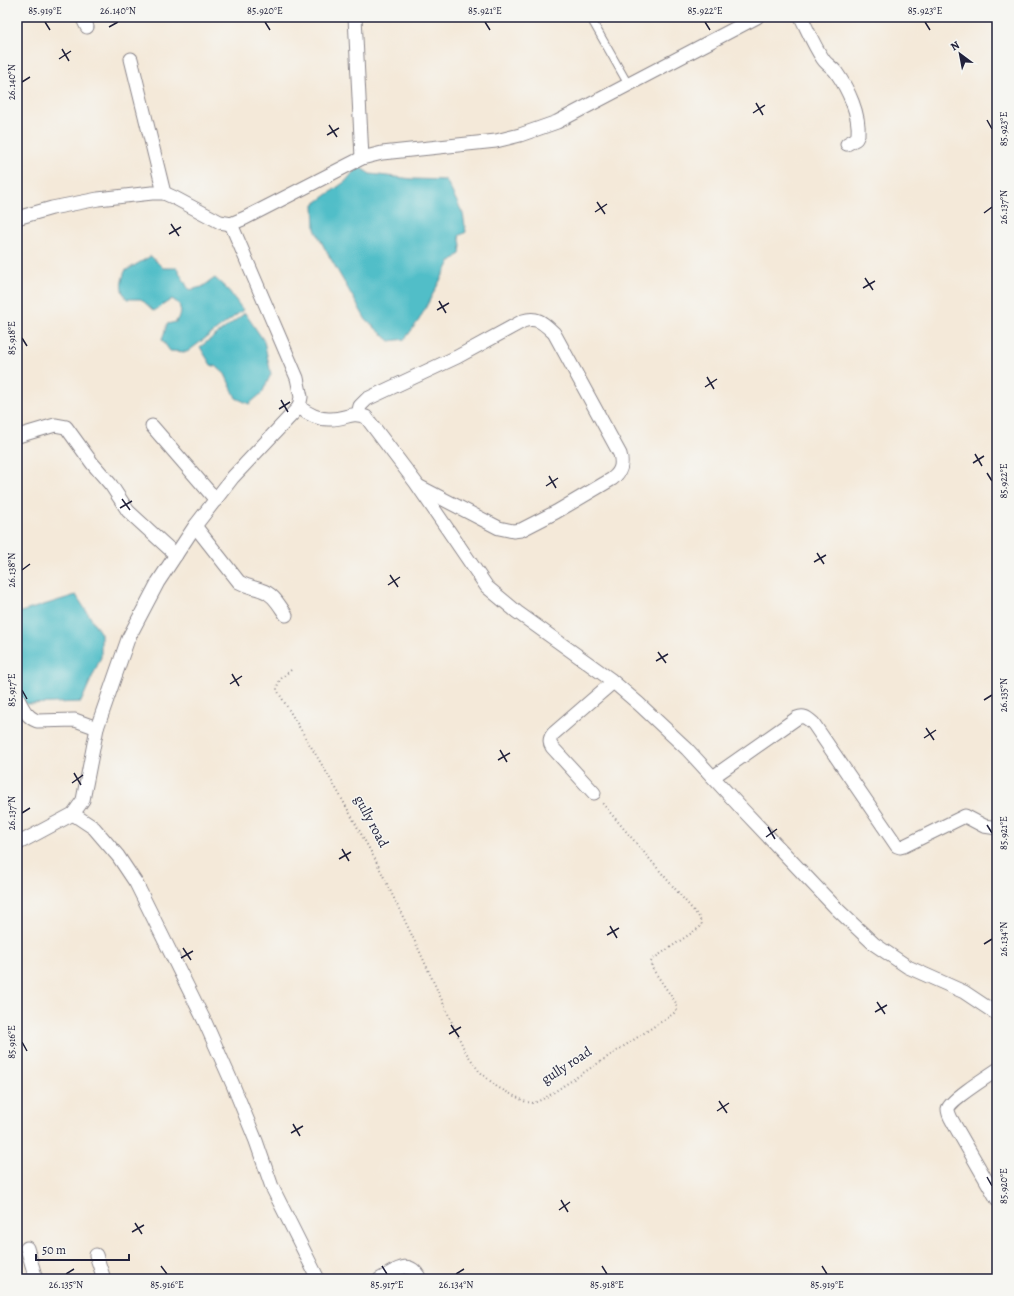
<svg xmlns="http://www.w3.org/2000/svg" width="1014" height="1296" viewBox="0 0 1014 1296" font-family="Alegreya,serif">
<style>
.water{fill:#51bec8;stroke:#3a7082}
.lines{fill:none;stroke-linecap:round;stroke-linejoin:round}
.service-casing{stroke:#8b868a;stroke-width:9}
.minor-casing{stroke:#8b868a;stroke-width:15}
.path{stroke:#8b868a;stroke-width:2;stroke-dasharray:1 3;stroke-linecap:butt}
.service{stroke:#fff;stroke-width:7}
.minor{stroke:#fff;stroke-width:13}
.ticks{fill:none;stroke:#22223b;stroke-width:1.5}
.labels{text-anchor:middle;stroke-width:3;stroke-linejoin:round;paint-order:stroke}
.street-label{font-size:14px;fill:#22223b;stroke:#f6f6f2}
.neatline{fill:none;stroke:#22223b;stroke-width:1.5}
.ticks-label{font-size:10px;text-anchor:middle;fill:#22223b}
</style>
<rect width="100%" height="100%" fill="#f6f6f2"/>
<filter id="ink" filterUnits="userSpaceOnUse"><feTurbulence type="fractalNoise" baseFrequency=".025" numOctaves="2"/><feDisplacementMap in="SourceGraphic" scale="8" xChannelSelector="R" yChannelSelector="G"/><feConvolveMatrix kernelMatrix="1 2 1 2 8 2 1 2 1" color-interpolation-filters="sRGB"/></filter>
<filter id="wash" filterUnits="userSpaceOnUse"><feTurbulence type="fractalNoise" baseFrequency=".012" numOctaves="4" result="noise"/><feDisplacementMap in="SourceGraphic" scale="16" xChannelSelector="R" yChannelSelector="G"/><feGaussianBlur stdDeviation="0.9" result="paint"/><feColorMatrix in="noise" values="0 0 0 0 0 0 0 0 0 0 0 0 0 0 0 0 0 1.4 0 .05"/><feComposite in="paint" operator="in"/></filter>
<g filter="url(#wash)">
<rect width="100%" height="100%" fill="#f4e9d9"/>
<g class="water">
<path d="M358,166L370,174L412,179L446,180L463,214L466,232L459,236L461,245L460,254L450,262L419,320L405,339L390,341L366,320L324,247L315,229L314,204L346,181Z"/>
<path d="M151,256L163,268H177L189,290L202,287L215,278L229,291L243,310L187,352L170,351L162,340L167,324L176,322L181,312L179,304L172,299L154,311L141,299H127C119,289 121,283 125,271Z"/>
<path d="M245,313L264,341L271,374L262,393L249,404L236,398L225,374L217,367L211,365L200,347Z"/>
<path d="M76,595L101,634V657L81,702L26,704L17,694V615L21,612Z"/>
</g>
</g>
<g filter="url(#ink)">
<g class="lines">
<g class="service-casing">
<path id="service" d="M590,17L628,84"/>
</g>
<g class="minor-casing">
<g id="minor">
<path d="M82,17L87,27"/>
<path d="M355,17L362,158"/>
<path d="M801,17C808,31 814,46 823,59C826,64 832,67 836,72C848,89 860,114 858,135L856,139L847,144"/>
<path d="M131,59L164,193"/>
<path d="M17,218L52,208L98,199L152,193H164L175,198L220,222L231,224L245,218L362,158L382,153L496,141L520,135L557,122L757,17"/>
<path d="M299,407C308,414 319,420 331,419C346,419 351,411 366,417L416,483L487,587L517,612L610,679L639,704L687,749L743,810L837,909L874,944L908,967L964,992L997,1014"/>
<path d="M358,414L360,406L367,399L457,357L523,321C538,316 544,324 554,333L620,454C623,465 621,472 612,479L556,512L521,530L513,531L499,528L420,487"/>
<path d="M152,426L216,500"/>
<path d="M18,436L55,425L66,427L92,463L111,485L128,511L176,555"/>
<path d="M195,526L239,582C248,587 252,587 261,590C273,593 279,605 286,615"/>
<path d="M17,697C22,707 26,717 37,721L75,720L97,728"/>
<path d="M713,777L797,718C804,715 807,718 813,723L897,846L900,847L904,846L965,816L984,826L997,828"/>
<path d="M594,793L552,747C549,742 549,739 553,734L613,682"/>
<path d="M73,814L94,828L118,856L136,883L205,1022L233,1085L256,1141L272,1187L318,1279"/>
<path d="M17,844L73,814L83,800L97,728L128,639L158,582L195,526L233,477L299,407L301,397L297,378L231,224"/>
<path d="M997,1070C988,1076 949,1101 948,1109C948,1115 952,1120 954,1124L997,1199"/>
<path d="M27,1248L36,1279"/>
<path d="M96,1255L104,1279"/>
<path d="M380,1279C395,1271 409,1257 420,1279"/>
</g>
</g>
<path class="path" d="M291,670C284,676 277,680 277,690L337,790L376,861L419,950L465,1051L479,1071L497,1087L526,1102L534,1103L545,1098L673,1014L676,1011V1003L652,968L651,962L653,959L699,928L702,925L699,917L602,803"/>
<use href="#service" class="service"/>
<use href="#minor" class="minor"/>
</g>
</g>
<path class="ticks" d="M45,22L50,30M265,22L270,30M485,22L490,30M705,22L710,30M925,22L930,30M109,27L118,22M62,49L69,61M59,59L71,51M22,82L30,77M756,103L763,115M753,113L765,105M987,120L992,129M329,125L337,137M327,135L339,128M597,202L605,214M595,212L607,204M984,213L992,207M171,224L179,236M169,234L181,227M865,278L873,290M863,288L875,281M439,301L446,313M437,310L449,303M22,338L27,346M707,377L714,389M705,387L717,379M281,400L288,412M279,409L290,402M975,454L982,466M973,463L984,456M987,473L992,481M549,476L556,488M546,486L558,478M122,499L130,510M120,508L132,501M817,553L824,564M814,562L826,555M22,570L30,564M390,575L398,587M388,585L400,577M658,652L666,663M656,661L668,654M232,674L239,686M230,684L242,676M22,690L27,699M984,700L992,695M926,728L934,740M924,738L936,730M500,750L507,762M498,760L510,753M74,773L81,785M72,783L83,775M22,813L30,808M987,825L992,833M768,827L775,839M766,837L777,829M342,849L349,861M339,859L351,852M610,926L617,938M607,935L619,928M984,944L992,939M183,948L191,960M181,958L193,951M877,1002L885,1014M875,1012L887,1005M451,1025L459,1037M449,1034L461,1027M22,1042L27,1051M719,1101L727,1113M717,1111L729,1103M293,1124L300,1136M291,1133L303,1126M987,1177L992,1186M561,1200L568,1212M559,1210L570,1202M135,1223L142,1234M132,1232L144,1225M161,1266L167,1274M382,1266L387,1274M602,1266L607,1274M822,1266L827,1274M66,1274L74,1269M456,1274L464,1269"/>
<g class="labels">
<g class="street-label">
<text transform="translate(372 821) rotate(62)" y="5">gully road</text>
<text transform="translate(566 1065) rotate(-33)" y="5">gully road</text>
</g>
</g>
<rect width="1014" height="1296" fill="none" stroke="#f6f6f2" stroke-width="44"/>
<g transform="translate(960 54) rotate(328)" stroke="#f6f6f2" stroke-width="3" paint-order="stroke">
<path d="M0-3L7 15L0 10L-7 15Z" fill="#22223b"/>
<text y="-6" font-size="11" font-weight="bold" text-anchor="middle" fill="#22223b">N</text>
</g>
<path d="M36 1254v6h93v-6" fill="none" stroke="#22223b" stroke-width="2"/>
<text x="42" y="1254" font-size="12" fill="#22223b" stroke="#f6f6f2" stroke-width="3" paint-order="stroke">50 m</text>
<rect x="22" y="22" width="970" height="1252" class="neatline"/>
<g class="ticks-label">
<text x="45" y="14">85.919°E</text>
<text x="118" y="14">26.140°N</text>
<text x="265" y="14">85.920°E</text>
<text x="485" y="14">85.921°E</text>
<text x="705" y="14">85.922°E</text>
<text x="925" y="14">85.923°E</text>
<text transform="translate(11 82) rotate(-90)" y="4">26.140°N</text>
<text transform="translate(1003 129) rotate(-90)" y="4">85.923°E</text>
<text transform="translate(1003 207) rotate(-90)" y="4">26.137°N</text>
<text transform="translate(11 338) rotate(-90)" y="4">85.918°E</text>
<text transform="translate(1003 481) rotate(-90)" y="4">85.922°E</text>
<text transform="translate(11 570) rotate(-90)" y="4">26.138°N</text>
<text transform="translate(11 690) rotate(-90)" y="4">85.917°E</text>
<text transform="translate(1003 695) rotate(-90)" y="4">26.135°N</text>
<text transform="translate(11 813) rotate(-90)" y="4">26.137°N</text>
<text transform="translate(1003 833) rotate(-90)" y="4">85.921°E</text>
<text transform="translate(1003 939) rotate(-90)" y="4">26.134°N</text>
<text transform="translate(11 1042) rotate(-90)" y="4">85.916°E</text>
<text transform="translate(1003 1186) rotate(-90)" y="4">85.920°E</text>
<text x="66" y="1288">26.135°N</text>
<text x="167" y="1288">85.916°E</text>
<text x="387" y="1288">85.917°E</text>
<text x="456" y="1288">26.134°N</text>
<text x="607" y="1288">85.918°E</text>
<text x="827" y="1288">85.919°E</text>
</g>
</svg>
